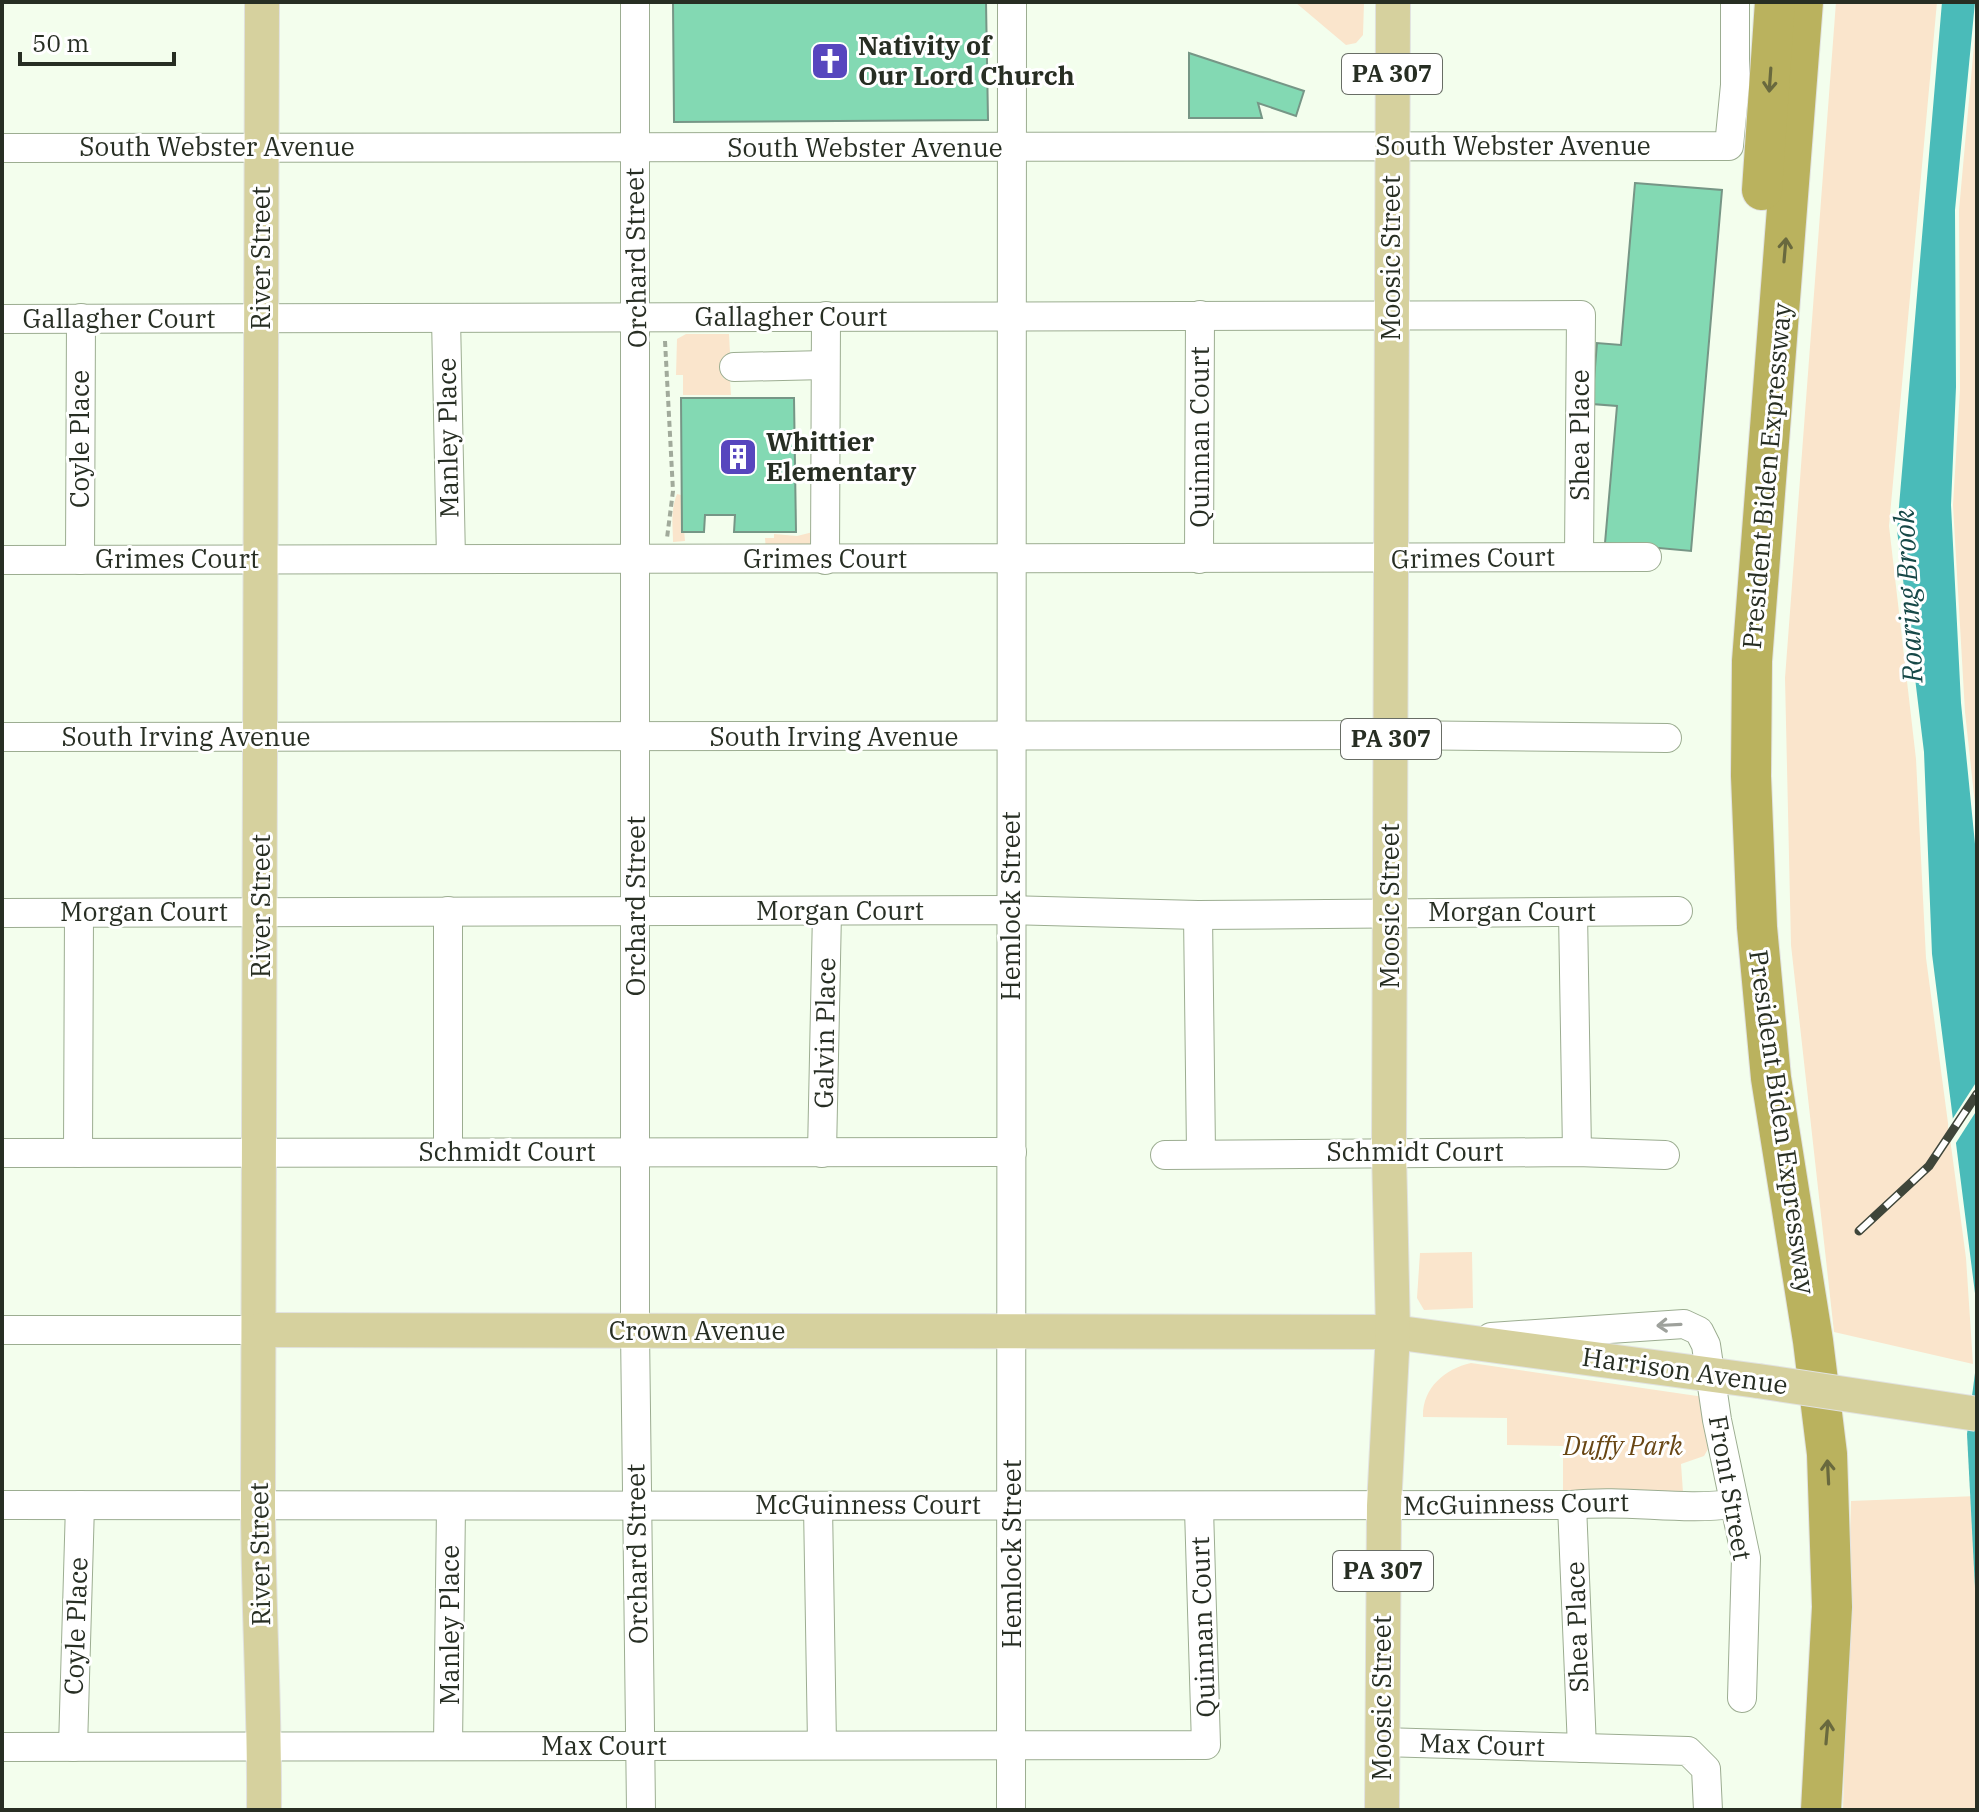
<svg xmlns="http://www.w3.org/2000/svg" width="1979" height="1812" viewBox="0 0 1979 1812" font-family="'IBM Plex Serif',serif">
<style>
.green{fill:#fae5cc}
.water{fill:#4abbb9}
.pier{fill:#f3feed}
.building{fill:#83d9b3;stroke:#769686;stroke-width:2}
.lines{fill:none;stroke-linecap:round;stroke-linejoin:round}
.minor-casing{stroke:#9cad91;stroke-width:30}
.major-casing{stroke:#e1e2e0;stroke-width:36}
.highway-casing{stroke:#e1e2e0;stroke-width:42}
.path{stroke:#a1aa9b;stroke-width:4;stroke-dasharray:6 4;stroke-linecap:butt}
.minor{stroke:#fff;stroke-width:28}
.major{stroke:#d6d19e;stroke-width:34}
.highway{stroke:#bab25e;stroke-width:40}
.rail-casing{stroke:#3f463a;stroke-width:9}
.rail{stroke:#fff;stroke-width:6;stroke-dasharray:18;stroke-linecap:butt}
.major-bridge-casing{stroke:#e1e2e0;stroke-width:36;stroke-linecap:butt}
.major-bridge{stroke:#d6d19e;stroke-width:34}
.oneway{stroke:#69693e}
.oneway2{stroke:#9ea19c}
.labels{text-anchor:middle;stroke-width:6;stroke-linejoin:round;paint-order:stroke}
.shield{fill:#fff;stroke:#686d65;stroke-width:2}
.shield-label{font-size:24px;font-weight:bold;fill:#272e23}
.poi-label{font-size:26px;font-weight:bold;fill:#272e23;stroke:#fff;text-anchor:start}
.street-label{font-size:26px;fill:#272e23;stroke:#fff}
.park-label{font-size:26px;font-style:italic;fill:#684614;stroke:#fff}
.water-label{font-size:28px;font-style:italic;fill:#164847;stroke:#fff}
</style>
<rect width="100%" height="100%" fill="#f3feed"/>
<g class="green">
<path d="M1295,2H1364L1363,35L1356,43L1346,45Z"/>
<path d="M1836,2H1937L1889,526L1916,759L1926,958L1966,1258L1973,1364L1834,1332L1791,945L1785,678Z"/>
<path d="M1977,12V823L1965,712L1953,505L1960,389L1959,210Z"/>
<path d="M686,334H729L730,353L723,357V378L730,380L731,395H683V375H676L677,339Z"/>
<path d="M677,494L681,495L685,541L673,542C673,525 670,512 677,494Z"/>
<path d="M821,530L816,547L766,551L765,538H774V534L797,536Z"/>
<path d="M1472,1252L1473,1308L1424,1310L1417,1298L1420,1253Z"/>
<path d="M1471,1363L1704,1397L1708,1449L1704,1456L1681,1464L1685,1521L1563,1507V1446L1507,1445V1418L1423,1417C1422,1389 1444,1369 1471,1363Z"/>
<path d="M1977,1496V1810H1843L1851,1501Z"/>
</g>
<g class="water">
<path d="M1942,2H1975L1955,210L1956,387L1951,505L1961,703L1977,864V1309L1932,954L1924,752L1897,530Z"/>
<path d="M1977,1358V1626L1967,1434Z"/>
</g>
<path class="pier" d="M1977,1081V1110L1952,1149L1948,1126Z"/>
<g class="building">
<path d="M673,2H986L988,120L674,122Z"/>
<path d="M1189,53L1304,91L1296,116L1258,103L1262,118H1189Z"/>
<path d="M1635,183L1722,190L1691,551L1605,543L1617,406L1592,404L1597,343L1621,345Z"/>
<path d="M681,398H794L796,532H734L735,515H705L704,532H682Z"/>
</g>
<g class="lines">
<g class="minor-casing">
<g id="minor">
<path d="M635,2V1331L641,1810"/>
<path d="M2,148L1729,146L1735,85V2"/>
<path d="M446,318L451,559"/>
<path d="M2,319L1581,315L1579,556"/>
<path d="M734,367L825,365"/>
<path d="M1199,559L1200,315"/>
<path d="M2,560L1647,557"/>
<path d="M80,560L81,318"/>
<path d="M825,560L826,316"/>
<path d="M2,737L1391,735L1667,738"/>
<path d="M448,911V1152"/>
<path d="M1573,912L1577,1152"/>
<path d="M2,913L1011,910L1198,915L1678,911"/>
<path d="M1198,915L1201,1152"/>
<path d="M2,1153L1012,1152"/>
<path d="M78,1153L79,913"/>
<path d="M822,1153L827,912"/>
<path d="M1165,1155L1577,1152L1665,1155"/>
<path d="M2,1330H260"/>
<path d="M1491,1337L1684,1324L1699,1331L1706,1345L1717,1420L1746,1558L1742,1698"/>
<path d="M2,1505C525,1505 1049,1507 1572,1505C1626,1499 1680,1511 1733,1504"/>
<path d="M1572,1505L1582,1748"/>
<path d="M818,1506L822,1744"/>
<path d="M1382,1742L1688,1751L1706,1769L1708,1810"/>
<path d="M448,1745L451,1506"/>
<path d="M2,1747L1206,1745L1199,1509"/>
<path d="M73,1747L80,1505"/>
<path d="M1011,1810L1012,2"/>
</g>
</g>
<g class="major-casing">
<g id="major">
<path d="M262,2C261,502 259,1001 258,1501C258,1604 265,1707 264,1810"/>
<path d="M260,1330L1393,1332L1758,1381"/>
<path d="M1382,1810L1384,1506L1393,1332L1389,1152L1393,2"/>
</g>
</g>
<g class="highway-casing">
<g id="highway">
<path d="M1803,2L1752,661L1751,776L1757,927L1771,1078L1813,1341L1827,1454L1832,1607L1821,1810"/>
<path d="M1762,190L1775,2"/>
</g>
</g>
<path class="path" d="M665,341L673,491L667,538"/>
<use href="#minor" class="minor"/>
<use href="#major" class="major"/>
<use href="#highway" class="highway"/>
<g class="rail-casing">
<path id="rail" d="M1859,1231L1929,1166L1977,1094"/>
</g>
<use href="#rail" class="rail"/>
<g class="major-bridge-casing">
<path id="major-bridge" d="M1758,1381L1977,1414"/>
</g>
<use href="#major-bridge" class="major-bridge"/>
</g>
<defs><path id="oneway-shaft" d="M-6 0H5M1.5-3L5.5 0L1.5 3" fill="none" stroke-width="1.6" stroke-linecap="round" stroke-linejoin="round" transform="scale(2)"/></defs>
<g class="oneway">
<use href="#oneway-shaft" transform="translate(1770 80) rotate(94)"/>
<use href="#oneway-shaft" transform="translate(1785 250) rotate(-85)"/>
<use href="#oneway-shaft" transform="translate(1828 1472) rotate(-93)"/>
<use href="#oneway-shaft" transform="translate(1827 1732) rotate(-85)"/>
</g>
<use class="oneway2" href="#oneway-shaft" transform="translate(1669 1325) rotate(177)"/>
<defs>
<g id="church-square" transform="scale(2)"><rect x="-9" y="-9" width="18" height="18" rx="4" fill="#5746be" stroke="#fff"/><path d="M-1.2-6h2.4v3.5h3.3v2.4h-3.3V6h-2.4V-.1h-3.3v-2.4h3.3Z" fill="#fff"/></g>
<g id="building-square" transform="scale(2)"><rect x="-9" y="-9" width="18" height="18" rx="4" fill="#5746be" stroke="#fff"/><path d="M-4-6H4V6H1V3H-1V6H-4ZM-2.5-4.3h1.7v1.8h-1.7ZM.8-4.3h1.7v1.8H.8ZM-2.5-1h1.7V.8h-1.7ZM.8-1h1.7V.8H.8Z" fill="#fff"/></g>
</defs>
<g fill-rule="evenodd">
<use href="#church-square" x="830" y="61"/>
<use href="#building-square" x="738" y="457"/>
</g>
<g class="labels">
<g class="shield">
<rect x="1342" y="54" width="100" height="40" rx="6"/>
<rect x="1341" y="719" width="100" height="40" rx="6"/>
<rect x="1333" y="1551" width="100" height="40" rx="6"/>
</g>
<g class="shield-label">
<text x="1392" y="82">PA 307</text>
<text x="1391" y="747">PA 307</text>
<text x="1383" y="1579">PA 307</text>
</g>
<g class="poi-label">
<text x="858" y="55">Nativity of<tspan x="858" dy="30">Our Lord Church</tspan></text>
<text x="766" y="451">Whittier<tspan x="766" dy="30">Elementary</tspan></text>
</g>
<g class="street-label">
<text x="1513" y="155">South Webster Avenue</text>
<text x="217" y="156">South Webster Avenue</text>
<text x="865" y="157">South Webster Avenue</text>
<text transform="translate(261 258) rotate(-90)" y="9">River Street</text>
<text transform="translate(636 258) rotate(-91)" y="9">Orchard Street</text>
<text transform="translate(1391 258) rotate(-90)" y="9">Moosic Street</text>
<text x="791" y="326">Gallagher Court</text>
<text x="119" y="328">Gallagher Court</text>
<text transform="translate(1580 435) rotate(-90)" y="9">Shea Place</text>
<text transform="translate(1200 437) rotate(-90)" y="9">Quinnan Court</text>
<text transform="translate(448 438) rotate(-91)" y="9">Manley Place</text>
<text transform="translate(80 439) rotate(-90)" y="9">Coyle Place</text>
<text transform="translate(1767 476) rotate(-85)" y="9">President Biden Expressway</text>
<text transform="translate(1473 558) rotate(-1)" y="9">Grimes Court</text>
<text x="177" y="568">Grimes Court</text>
<text x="825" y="568">Grimes Court</text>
<text x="186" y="746">South Irving Avenue</text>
<text x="834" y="746">South Irving Avenue</text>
<text transform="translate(261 906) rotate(-90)" y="9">River Street</text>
<text transform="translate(636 906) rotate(-90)" y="9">Orchard Street</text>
<text transform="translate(1011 906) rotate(-90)" y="9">Hemlock Street</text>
<text transform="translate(1390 906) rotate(-90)" y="9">Moosic Street</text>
<text x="840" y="920">Morgan Court</text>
<text x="144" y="921">Morgan Court</text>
<text x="1512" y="921">Morgan Court</text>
<text transform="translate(825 1033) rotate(-89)" y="9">Galvin Place</text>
<text transform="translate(1782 1122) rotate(82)" y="9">President Biden Expressway</text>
<text x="507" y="1161">Schmidt Court</text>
<text x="1415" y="1161">Schmidt Court</text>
<text x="697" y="1340">Crown Avenue</text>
<text transform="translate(1685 1371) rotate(8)" y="9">Harrison Avenue</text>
<text transform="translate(1730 1488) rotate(80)" y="9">Front Street</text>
<text transform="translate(1516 1504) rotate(-1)" y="9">McGuinness Court</text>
<text x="868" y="1514">McGuinness Court</text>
<text transform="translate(260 1554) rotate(-91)" y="9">River Street</text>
<text transform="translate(637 1554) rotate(-91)" y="9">Orchard Street</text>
<text transform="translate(1012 1554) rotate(-90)" y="9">Hemlock Street</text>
<text transform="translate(450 1625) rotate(-90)" y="9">Manley Place</text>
<text transform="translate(76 1626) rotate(-88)" y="9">Coyle Place</text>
<text transform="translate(1203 1627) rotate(-92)" y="9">Quinnan Court</text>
<text transform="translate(1577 1627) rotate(-92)" y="9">Shea Place</text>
<text transform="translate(1382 1698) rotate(-90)" y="9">Moosic Street</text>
<text transform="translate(1482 1745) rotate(2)" y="9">Max Court</text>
<text x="604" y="1755">Max Court</text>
</g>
<g class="park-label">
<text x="1623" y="1455">Duffy Park</text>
</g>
<g class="water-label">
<text transform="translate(1908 596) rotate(-93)" y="10">Roaring Brook</text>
</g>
</g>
<rect width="1979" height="1812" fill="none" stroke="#272e23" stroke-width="8"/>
<path d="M20 52v12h154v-12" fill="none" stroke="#272e23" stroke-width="4"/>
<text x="32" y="52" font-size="24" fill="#272e23" stroke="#ffffff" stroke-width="6" paint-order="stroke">50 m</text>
</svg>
